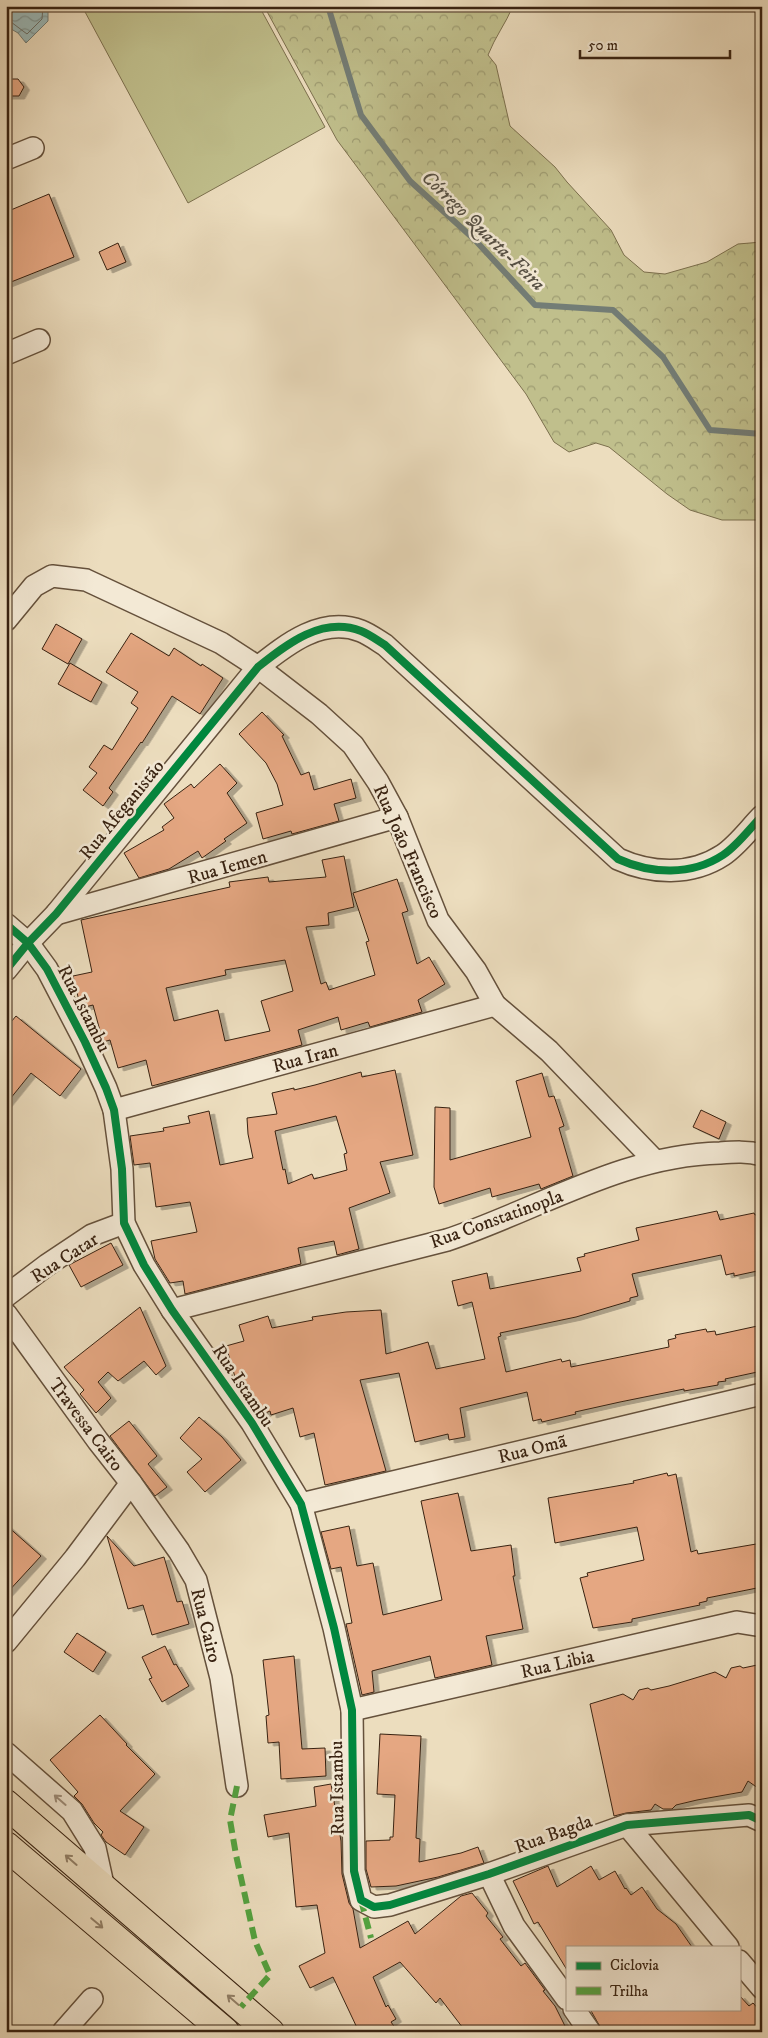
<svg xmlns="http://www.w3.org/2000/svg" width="768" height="2038" viewBox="0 0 768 2038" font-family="'IM FELL DW Pica',serif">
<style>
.forest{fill:url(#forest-crowns);stroke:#7c704e}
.pitch{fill:#c0bf8c;stroke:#7c704e}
.water{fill:url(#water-waves);stroke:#737d76}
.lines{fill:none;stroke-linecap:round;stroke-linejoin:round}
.shore{stroke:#6a6e66;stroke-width:1}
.stream{stroke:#737d76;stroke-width:6}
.building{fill:#e5a782;stroke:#382211;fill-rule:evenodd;filter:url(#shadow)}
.minor-casing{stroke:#65513c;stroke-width:24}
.major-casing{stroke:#382211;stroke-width:30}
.minor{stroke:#f3e9d5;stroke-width:21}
.major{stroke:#ecddbe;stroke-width:28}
.quiet{stroke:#53a23f;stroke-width:6;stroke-dasharray:12 6;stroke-linecap:butt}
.cycleway-casing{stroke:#f3e9d5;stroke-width:11}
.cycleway{stroke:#00873e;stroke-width:8}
.oneway{stroke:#9f8f7d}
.oneway2{stroke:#928068}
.labels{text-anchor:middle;stroke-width:5;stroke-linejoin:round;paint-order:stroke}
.street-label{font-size:19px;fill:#382211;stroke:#f3e9d5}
.water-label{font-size:20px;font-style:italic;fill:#565044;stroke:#f3e9d5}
</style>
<defs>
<pattern id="forest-crowns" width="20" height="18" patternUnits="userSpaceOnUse" patternTransform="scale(1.25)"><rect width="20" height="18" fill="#c0bf8c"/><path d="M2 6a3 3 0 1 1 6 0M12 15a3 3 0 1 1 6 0" fill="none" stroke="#9d9b71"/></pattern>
<pattern id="water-waves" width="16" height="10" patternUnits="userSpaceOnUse" patternTransform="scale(1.25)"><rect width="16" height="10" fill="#9bbaba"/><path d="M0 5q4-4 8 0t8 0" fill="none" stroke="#7f9796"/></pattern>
<filter id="shadow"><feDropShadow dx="5.5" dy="3" stdDeviation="0" flood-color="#0004"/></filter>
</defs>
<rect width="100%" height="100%" fill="#ecddbe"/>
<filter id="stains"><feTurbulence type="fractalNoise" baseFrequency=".004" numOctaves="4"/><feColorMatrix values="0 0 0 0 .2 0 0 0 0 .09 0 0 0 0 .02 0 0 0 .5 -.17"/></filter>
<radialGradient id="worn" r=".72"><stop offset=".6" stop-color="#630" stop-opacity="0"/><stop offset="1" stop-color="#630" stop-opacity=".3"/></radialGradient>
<path class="forest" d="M264,6H513C506,23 495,37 488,55L496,65L510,126L555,167L567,182L611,230L624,255L644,272L665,274L707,262L738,244L762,242V520H722L690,510L667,494L609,447L596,443L569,452L554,442L526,394L337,140Z"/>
<path class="pitch" d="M91,6H259L325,127L188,203L84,10Z"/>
<path class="water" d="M6,6H48V21L26,43L18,33L6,26Z"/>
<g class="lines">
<path class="shore" d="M6,21L11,22L27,34L42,19L43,6"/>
<path class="stream" d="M328,6L361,115L410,181L475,240L535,305L613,310L663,357L710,430L762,434"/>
</g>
<g class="building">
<path d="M6,79H18L24,87L19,96H6Z"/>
<path d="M49,194L74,257L6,284V212Z"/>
<path d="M118,243L126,262L107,270L99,252Z"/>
<path d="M56,624L82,639L68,664L42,649Z"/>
<path d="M131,633L169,656L174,648L201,666L202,664L223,678L200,714L172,696L142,743L141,742L109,788L113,792L103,806L83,790L97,773L89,767L104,745L112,750L138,708L131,703L138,692L106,672Z"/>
<path d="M70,663L102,682L91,702L58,684Z"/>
<path d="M262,712L284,735L282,736L301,775L309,772L314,790L351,779L356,798L334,804L339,821L292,834L291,831L263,839L256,813L283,805L277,784L266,763L239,734Z"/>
<path d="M220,764L237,783L227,793L247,823L224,839L226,841L202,858L198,851L169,869L139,878L124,853L164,830L162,827L174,818L164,804L191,784L194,788Z"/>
<path d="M344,856L354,907L328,913L329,925L306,927L321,984L326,982L329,990L375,975L366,942L369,941L353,893L397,879L408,911L402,913L417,964L429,957L445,984L418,1000L422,1012L370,1027L368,1022L341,1030L338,1017L298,1030L302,1045L152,1086L146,1060L118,1068L110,1040L103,1042L93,1005L81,1008L80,1005L73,976L92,972L81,920L230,887L229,882L268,877L269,882L326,877L322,860ZM285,960L293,991L261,1001L270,1031L225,1041L218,1010L174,1021L166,988L226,975L225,970Z"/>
<path d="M16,1016L81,1069L60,1096L31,1073L6,1104V1028Z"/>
<path d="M395,1070L413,1155L380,1162L390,1193L349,1208L359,1249L337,1255L334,1241L298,1248L301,1264L185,1294L183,1281L170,1283L155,1259L151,1241L197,1232L190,1202L156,1207L150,1163L134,1165L130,1136L164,1131L163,1128L190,1123L188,1116L209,1111L220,1165L253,1158L248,1134L247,1118L277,1114L272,1093L294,1088V1090L315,1085L361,1072L362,1077ZM336,1116L347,1153L344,1154L347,1170L314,1179L312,1174L288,1184L285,1169L283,1170L275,1131Z"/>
<path d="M542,1073L549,1097L554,1096L564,1126L559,1128L573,1176L541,1189L539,1184L492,1197L490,1188L439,1204L434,1187L435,1107L450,1108V1160L531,1137L516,1081Z"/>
<path d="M701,1110L726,1122L719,1139L693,1127Z"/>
<path d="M717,1211L720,1220L754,1213L755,1215L762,1214V1270L734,1276V1273L726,1275L721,1255L632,1274L638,1296L630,1298V1301L576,1317L500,1333L501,1336L498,1337L506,1372L561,1359L562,1362L570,1360L571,1367L669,1347L668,1340L676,1338L675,1335L706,1329L707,1332L715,1331L716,1335L762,1325V1371L725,1379L726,1381L718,1382V1385L684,1391V1389L620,1402L575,1412L576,1414L542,1422L541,1419L533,1421L527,1392L460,1408L465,1437L449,1440L448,1434L415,1442L399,1373L360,1380L386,1471L325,1485L314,1433L300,1437L293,1408L271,1415L270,1411L261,1415L235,1377L226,1346L244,1341L239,1325L268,1316L272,1328L313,1320L312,1317L346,1312L381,1310L386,1354L428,1342L436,1369L485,1359L472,1302L458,1306L452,1281L487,1273L490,1289L581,1271L577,1258L585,1256L584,1254L639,1240L636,1228Z"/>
<path d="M111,1243L123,1265L81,1287L69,1265Z"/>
<path d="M140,1307L166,1366L156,1375L144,1361L118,1381L108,1372L98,1382L111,1398L96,1413L80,1394L84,1390L64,1367Z"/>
<path d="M199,1417L222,1437L241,1460L205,1492L187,1472L202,1459L180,1438Z"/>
<path d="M129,1421L157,1456L148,1464L167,1487L155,1496L110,1436Z"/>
<path d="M667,1473L668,1476L676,1474L691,1552L697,1550L698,1554L762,1543V1587L707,1598V1601L699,1603L700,1605L632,1619V1622L593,1628L580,1578L588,1576L587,1573L644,1560L637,1527L555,1543L548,1498L634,1483L633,1481Z"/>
<path d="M458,1493L471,1551L511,1545L515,1576H513L523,1629L486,1636L492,1665L435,1678L430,1656L372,1671L374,1692L362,1695L346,1624L352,1623L341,1567L331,1569L321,1532L349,1526L357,1566L373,1563L383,1615L442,1600L421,1501Z"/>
<path d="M6,1525L41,1556L6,1594Z"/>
<path d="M107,1536L134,1566L164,1557L177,1602L182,1601L189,1624L152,1635L143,1605L128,1609Z"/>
<path d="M77,1633L106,1652L93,1672L64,1652Z"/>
<path d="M165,1646L174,1665L176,1664L189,1686L162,1702L149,1679L152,1678L142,1657Z"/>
<path d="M294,1656L302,1749L325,1748L326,1776L281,1779L279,1742L268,1743L266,1716L269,1715L263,1660Z"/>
<path d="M762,1664V1791L748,1781L742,1792L697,1800L676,1805L672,1809H663L655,1804L651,1810L626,1813L614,1816L590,1704L623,1694L633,1700L639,1690L648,1688L651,1690L669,1686L715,1672L726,1678L731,1668L740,1666L743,1668Z"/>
<path d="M100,1715L127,1744L126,1745L155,1774L120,1811L144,1827L125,1855L106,1842L101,1835L103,1832L94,1823L82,1804L74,1796L78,1792L50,1760Z"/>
<path d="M380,1734L421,1736L416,1838L420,1839L419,1862L461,1853L478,1847L484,1863L438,1877L396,1886L371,1887L366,1869V1841L390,1840V1837H393L395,1795L377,1794Z"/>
<path d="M331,1784L341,1841L342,1874L349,1903L353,1909L360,1948L408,1921L415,1934L461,1896L472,1893L488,1913L486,1916L503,1937L500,1939L521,1966L525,1963L545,1990L543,1991L555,2006L568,2032H466L440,1998L436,2003L400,1962L373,1977L386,2007L388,2005L396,2019L391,2022L398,2032H359L333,1977L310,1988L299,1966L325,1953L317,1905L296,1907L289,1833L268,1837L264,1815L316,1806L314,1787Z"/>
<path d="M548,1866L557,1887L591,1866L599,1880L615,1871L625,1889L626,1888L631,1895L642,1887L657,1909L676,1924L692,1947H567V1970L538,1922L534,1924L513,1881Z"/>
<path d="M739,1995L749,2006L753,2003L762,2013V2032H603L590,2009H739Z"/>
</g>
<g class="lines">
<g class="minor-casing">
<g id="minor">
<path d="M6,159L33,148"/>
<path d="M6,354L39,340"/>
<path d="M6,620L34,586L52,576L86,580L221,643L258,667L319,714L353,745L378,782L397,817L438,920L476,971L495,1005L549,1051L655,1161"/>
<path d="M56,914L397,817"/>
<path d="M6,924L28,943L47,969L85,1042L106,1088L114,1110L122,1169L124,1223L144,1265L172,1310L252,1423L301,1504L334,1628L352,1710L354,1871L361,1900L374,1907L390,1905L489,1874L627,1825L749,1815L762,1821"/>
<path d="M6,970L28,943L56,914L258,667C287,644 322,616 361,631C369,634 377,640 385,645L618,859C651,874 691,876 723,855C738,845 750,828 762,816"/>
<path d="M114,1110L495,1005"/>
<path d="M6,1296L47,1265L92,1235L124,1223"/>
<path d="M172,1310L447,1240C537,1210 623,1155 720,1153C734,1152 748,1151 762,1155"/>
<path d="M6,1314L98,1441L131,1483L75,1558L6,1642"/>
<path d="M131,1483L179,1551L196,1580L221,1678L237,1786"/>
<path d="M301,1504L762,1394"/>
<path d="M352,1710L737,1622L762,1626"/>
<path d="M6,1753L72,1811L95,1848L104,1889"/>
<path d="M627,1825L728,1947"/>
<path d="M489,1874L514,1926L567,1999"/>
<path d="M739,1961L762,1988"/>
<path d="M574,2009L590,2032"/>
<path d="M63,2032L92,1999"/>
</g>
</g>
<g class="major-casing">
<g id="major">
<path d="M6,1804L270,2032"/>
<path d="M6,1846L225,2032"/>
</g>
</g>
<use href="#minor" class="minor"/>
<use href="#major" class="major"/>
<g class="quiet">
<path d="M237,1786L230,1820L236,1855L255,1941L270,1975L241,2007"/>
<path d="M361,1900L371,1938"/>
</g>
<g class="cycleway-casing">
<g id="cycleway">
<path d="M6,924L28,943L47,969L85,1042L106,1088L114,1110L122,1169L124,1223L144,1265L172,1310L252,1423L301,1504L334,1628L352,1710L354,1871L361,1900L374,1907L390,1905L489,1874L627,1825L749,1815L762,1821"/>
<path d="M6,970L28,943L56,914L258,667C287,644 322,616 361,631C369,634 377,640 385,645L618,859C651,874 691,876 723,855C738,845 750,828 762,816"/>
</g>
</g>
<use href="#cycleway" class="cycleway"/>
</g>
<defs><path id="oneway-shaft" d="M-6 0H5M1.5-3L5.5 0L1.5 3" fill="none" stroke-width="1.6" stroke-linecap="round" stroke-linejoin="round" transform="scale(1.25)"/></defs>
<use class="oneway" href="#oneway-shaft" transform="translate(60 1800) rotate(-139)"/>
<g class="oneway2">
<use href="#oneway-shaft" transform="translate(71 1860) rotate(-139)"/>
<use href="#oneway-shaft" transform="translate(97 1923) rotate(40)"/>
<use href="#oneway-shaft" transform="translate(233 2000) rotate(-139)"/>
</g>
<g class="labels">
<g class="street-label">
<text transform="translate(121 809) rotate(-51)" y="7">Rua Afeganistão</text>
<text transform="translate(409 851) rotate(66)" y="7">Rua João Francisco</text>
<text transform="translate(227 866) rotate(-16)" y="7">Rua Iemen</text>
<text transform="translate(85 1008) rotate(63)" y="7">Rua Istambu</text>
<text transform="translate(305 1057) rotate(-15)" y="7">Rua Iran</text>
<text transform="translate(496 1218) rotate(-20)" y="7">Rua Constatinopla</text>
<text transform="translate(64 1257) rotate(-33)" y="7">Rua Catar</text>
<text transform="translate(244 1385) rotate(56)" y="7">Rua Istambu</text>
<text transform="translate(87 1424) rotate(53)" y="7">Travessa Cairo</text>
<text transform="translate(532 1448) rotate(-14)" y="7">Rua Omã</text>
<text transform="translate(207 1625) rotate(76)" y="7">Rua Cairo</text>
<text transform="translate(557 1663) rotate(-13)" y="7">Rua Libia</text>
<text transform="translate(336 1788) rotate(-91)" y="7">Rua Istambu</text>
<text transform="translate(553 1833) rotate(-20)" y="7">Rua Bagda</text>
</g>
<g class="water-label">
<text transform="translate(484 230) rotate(44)" y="7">Córrego Quarta-Feira</text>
</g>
</g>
<rect width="768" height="2038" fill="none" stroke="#ecddbe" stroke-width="25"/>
<rect x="8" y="8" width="753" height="2023" fill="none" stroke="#382211" stroke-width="2.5"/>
<rect x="12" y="12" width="743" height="2013" fill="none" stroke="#382211"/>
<rect x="566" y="1946" width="175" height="65" fill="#f3e9d5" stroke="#a89987"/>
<rect x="576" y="1962" width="25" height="8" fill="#00873e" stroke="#a89987"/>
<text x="610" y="1970" font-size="15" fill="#382211">Ciclovia</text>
<rect x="576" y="1987" width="25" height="8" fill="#53a23f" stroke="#a89987"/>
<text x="610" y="1996" font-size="15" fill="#382211">Trilha</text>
<path d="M580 50v8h150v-8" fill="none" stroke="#382211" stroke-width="2.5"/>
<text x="588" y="50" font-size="15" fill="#382211" stroke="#f3e9d5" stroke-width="4" paint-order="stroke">50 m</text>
<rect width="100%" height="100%" filter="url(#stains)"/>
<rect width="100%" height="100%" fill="url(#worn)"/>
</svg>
